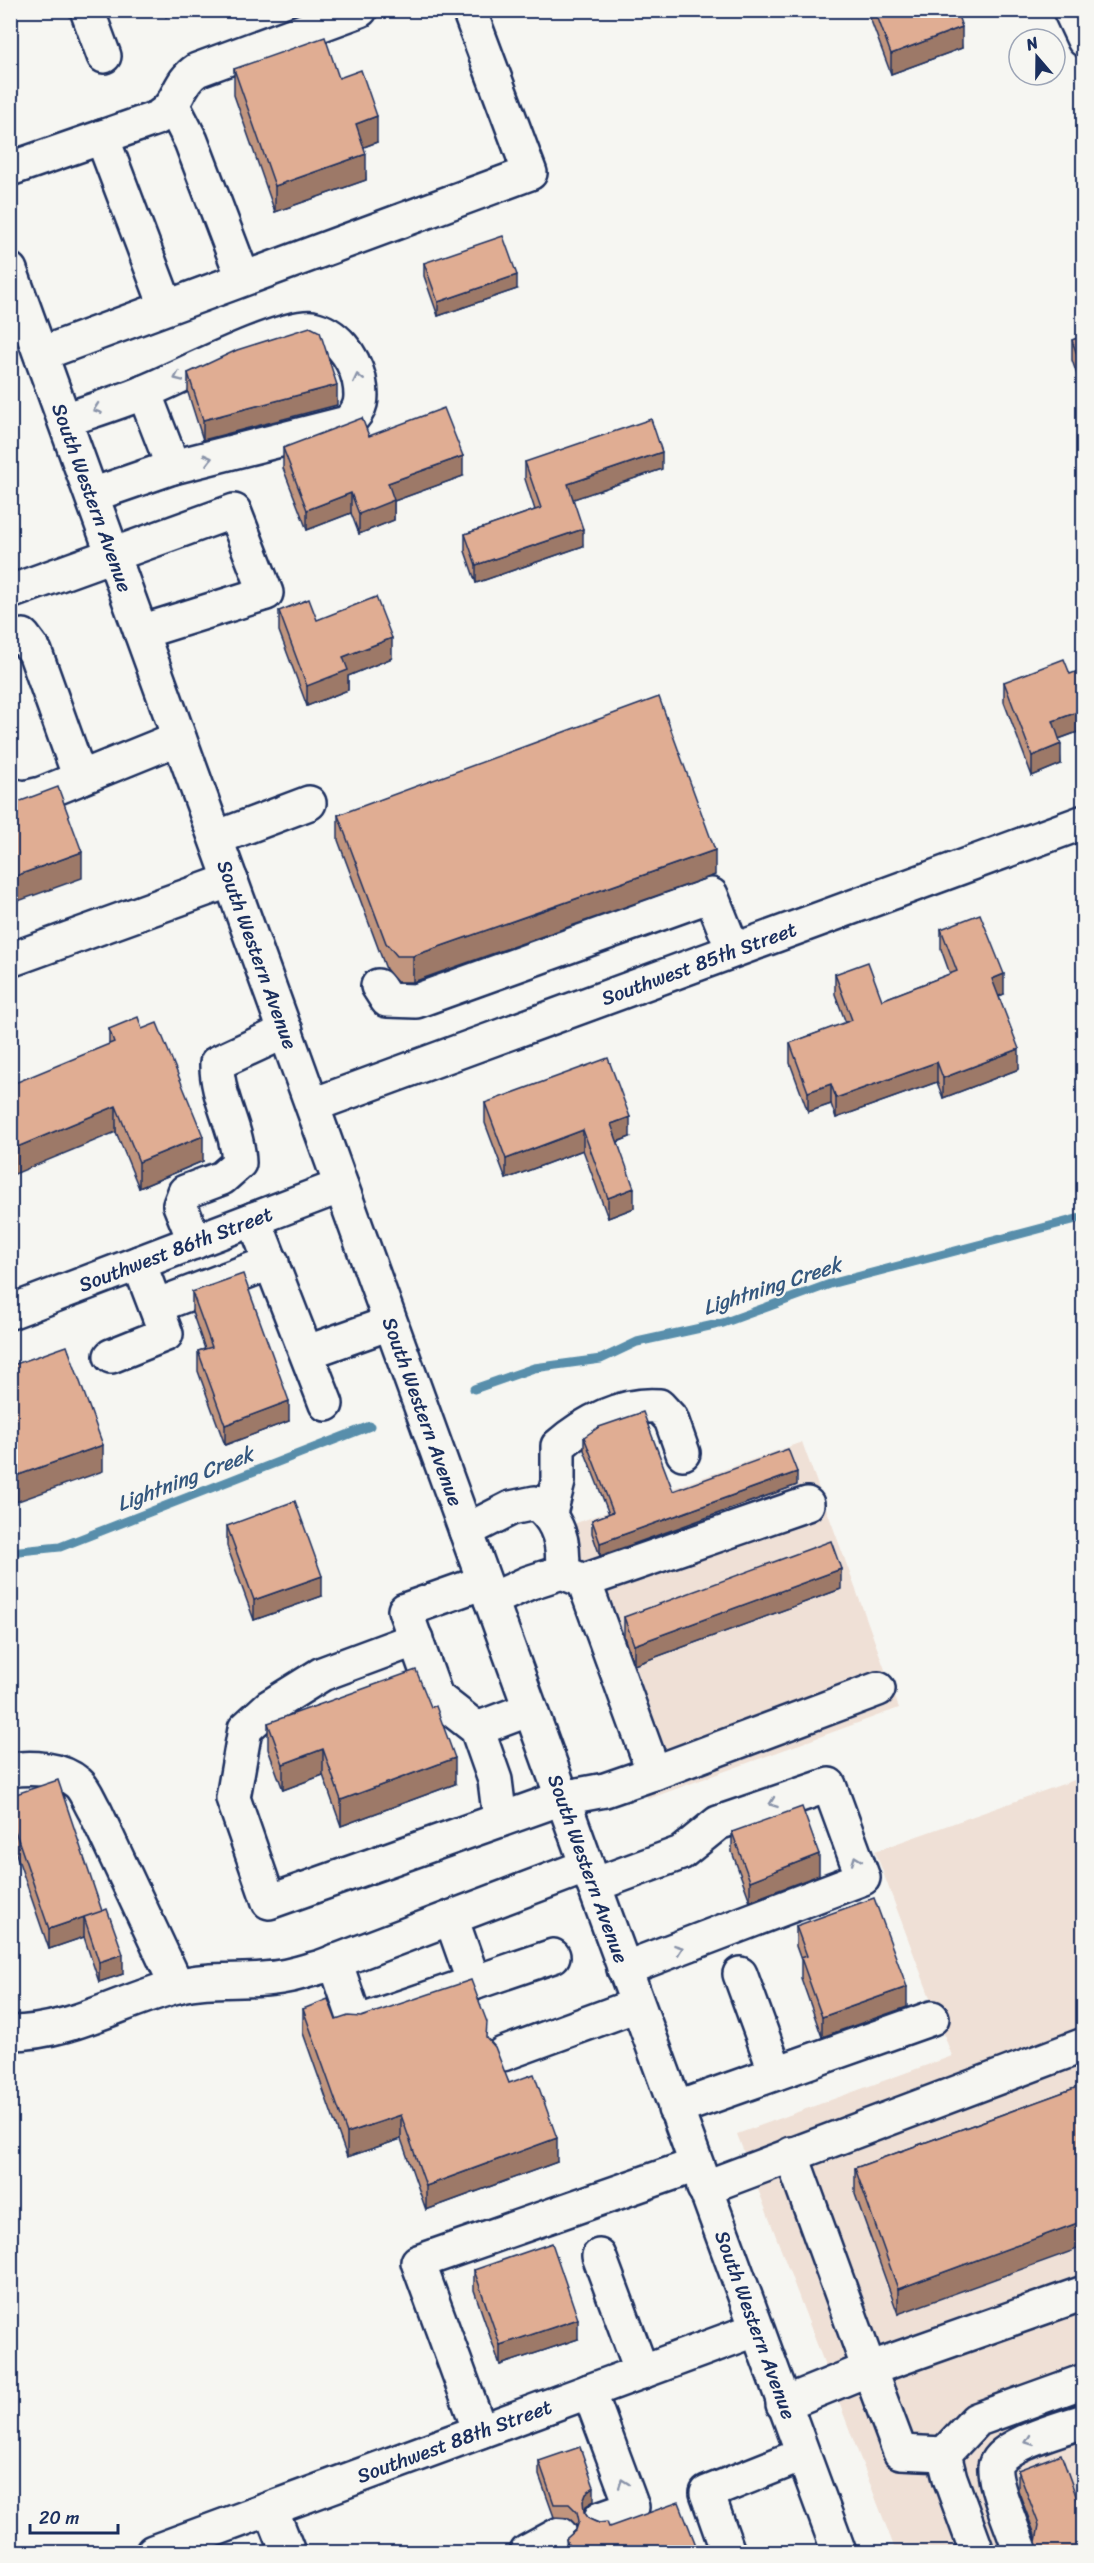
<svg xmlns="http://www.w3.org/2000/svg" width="1094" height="2563" viewBox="0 0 1094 2563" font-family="Sriracha,sans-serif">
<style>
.built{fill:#efe0d6}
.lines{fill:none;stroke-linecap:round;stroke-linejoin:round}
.stream{stroke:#588eab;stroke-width:9}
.minor-casing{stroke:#1b2f5e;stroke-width:38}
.major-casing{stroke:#1b2f5e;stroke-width:38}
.minor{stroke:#f6f6f2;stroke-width:33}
.major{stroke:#f6f6f2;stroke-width:33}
.wall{fill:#c1957e;stroke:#1b2f5e;stroke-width:1.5}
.shaded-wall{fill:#9d7967;stroke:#1b2f5e;stroke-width:1.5}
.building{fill:#e0ad93;stroke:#1b2f5e;stroke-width:1.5}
.oneway{stroke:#8892a8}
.labels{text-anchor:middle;stroke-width:4.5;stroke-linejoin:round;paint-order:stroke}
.street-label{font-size:20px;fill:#1b2f5e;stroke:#f6f6f2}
.water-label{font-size:21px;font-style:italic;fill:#34577e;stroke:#f6f6f2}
</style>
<rect width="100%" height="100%" fill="#f6f6f2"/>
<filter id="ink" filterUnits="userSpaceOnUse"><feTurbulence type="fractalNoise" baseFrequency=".0167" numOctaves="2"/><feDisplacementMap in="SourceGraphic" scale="12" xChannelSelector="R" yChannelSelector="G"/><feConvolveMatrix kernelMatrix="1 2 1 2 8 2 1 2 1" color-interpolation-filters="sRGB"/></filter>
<g filter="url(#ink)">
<g class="built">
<path d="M802,1442L899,1708L648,1799L551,1532Z"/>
<path d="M1083,1777V2552H896L737,2134L952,2056L875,1851Z"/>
</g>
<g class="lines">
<g class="stream">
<path d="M474,1389L534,1368L601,1359L637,1342L723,1323L830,1284L1084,1217"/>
<path d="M10,1552L60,1547L370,1426"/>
</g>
<g class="minor-casing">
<g id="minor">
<path d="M87,10L104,56"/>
<path d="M1070,10L1084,40"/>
<path d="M173,106L191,141L243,278"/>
<path d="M102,137L166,306"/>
<path d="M10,169L157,118C180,105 176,84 197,70L360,10"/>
<path d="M41,354L530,173L469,10"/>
<path d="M144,392L173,467"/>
<path d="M65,420C91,411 117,403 142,393C174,380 285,323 312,328C336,333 353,356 359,379C363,398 362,410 347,423L173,467L92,495"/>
<path d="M10,592L234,511L266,593L141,632"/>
<path d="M10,638L23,636L35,652L80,778"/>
<path d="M10,795L24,798L41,794L179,738"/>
<path d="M216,838L309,803"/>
<path d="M10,960L231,880"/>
<path d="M378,986L387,1000L416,1001L711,895L733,950"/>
<path id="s1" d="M313,1105L1084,822"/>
<path d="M254,1219L326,1404"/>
<path d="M195,1242L180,1205L185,1192L222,1178L239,1163C238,1128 216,1098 217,1063L286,1031"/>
<path d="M156,1306L272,1262"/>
<path id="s2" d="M10,1312L341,1186"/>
<path d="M308,1352L390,1323"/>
<path d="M111,1356L166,1334L139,1263"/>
<path d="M550,1513L558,1482V1446C585,1422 623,1403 659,1406L671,1419L683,1453"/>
<path d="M466,1531L511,1508L535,1503C559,1519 565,1544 562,1572"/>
<path d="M584,1581L654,1773"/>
<path d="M484,1582L405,1610L436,1697L477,1729L495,1780L500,1820"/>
<path d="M491,1600L528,1583L562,1572L584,1581L807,1504"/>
<path d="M416,1639L322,1674L269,1707L245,1729L233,1798L269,1902L562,1798L605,1790L654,1773L878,1689"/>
<path d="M477,1729L530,1709"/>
<path d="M10,1770C32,1767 61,1768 78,1783C85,1789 90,1803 95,1811L177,1986"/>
<path d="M594,1885L681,1853L718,1823L829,1785L863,1878L624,1969"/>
<path d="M451,1918L474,1983"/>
<path d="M335,1961L356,2023L553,1956"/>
<path d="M740,1974L776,2073"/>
<path d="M10,2033C70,2033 120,2001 177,1986C211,1977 247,1983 281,1977C295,1975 308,1970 321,1967L587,1866"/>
<path d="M503,2054L637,2005"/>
<path d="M675,2109L932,2018"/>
<path d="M791,2154L869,2369L1084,2293"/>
<path d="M704,2188L1084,2045"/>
<path d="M599,2256L642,2372"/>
<path d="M589,2391L632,2507L601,2518"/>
<path d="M783,2404L869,2369L900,2452L944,2454"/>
<path d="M480,2431L418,2262L696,2165"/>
<path d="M271,2509L288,2552"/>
<path id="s3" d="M153,2552L755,2330"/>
<path d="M527,2552L560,2534"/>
<path d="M728,2552L707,2493L802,2455"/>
<path d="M977,2552L950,2478L944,2454L976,2420L1084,2381"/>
<path d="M1021,2552C1015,2535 993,2484 995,2467C997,2445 1064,2428 1084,2421"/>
</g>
</g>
<g class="major-casing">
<g id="major">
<path id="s4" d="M10,270L594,1885L839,2552"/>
</g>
</g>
<use href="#minor" class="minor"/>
<use href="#major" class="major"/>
</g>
<g class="wall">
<path d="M867,10H956L962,48L891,74Z"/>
<path d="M234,69L339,78L377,142L364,147L366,180L275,212L234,95Z"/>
<path d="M424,263L517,289L438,316L424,276Z"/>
<path d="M1083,336V392L1072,360V340Z"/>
<path d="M188,373L337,405L203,440L188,393Z"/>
<path d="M369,436L463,476L394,501V520L359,534L351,513L307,530L283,468V448Z"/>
<path d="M525,462L662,469L573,499L583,546L476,583L465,551V534L535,510L525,479Z"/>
<path d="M279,611L317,620L392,658L348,676V690L307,706L279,631Z"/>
<path d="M1004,682L1083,730L1059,739L1061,764L1032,776L1004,702Z"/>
<path d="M338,815L715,875L413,982H397L386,969L338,840Z"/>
<path d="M1083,923V951L1081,944V924Z"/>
<path d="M941,929L1004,994L999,996L1019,1069L943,1098L937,1082L836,1118L831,1104L808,1112L790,1063V1043L846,1023L835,994V974L882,1000L950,974L941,949Z"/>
<path d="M109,1029H142L203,1161L139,1188L116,1132L109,1044Z"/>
<path d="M485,1103L630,1137L618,1142L634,1208L608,1218L583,1150L506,1179L485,1123Z"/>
<path d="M192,1292L289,1421L225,1445L198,1371V1351L205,1349L192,1312Z"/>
<path d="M584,1437L673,1491L797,1485L600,1556L592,1533V1520L609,1514L584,1450Z"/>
<path d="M227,1526L322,1596L254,1620L227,1546Z"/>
<path d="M841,1589L634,1665L624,1637V1617Z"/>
<path d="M268,1723L455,1784L341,1826L323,1775L283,1790L268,1749Z"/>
<path d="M10,1796L123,1974L99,1982L84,1937L49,1949L10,1836Z"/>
<path d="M732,1832L819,1875L750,1901L732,1852Z"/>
<path d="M796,1926L907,2007L822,2037L801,1978V1960L796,1946Z"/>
<path d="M303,2009L336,2020L487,2038L509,2083L557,2162L426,2210L401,2139L347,2157L303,2033Z"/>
<path d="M1083,2085L898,2314L855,2194V2168Z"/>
<path d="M474,2270L578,2339L500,2365L474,2290Z"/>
<path d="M539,2461L594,2501L586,2506L584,2512L589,2519L609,2527L699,2553H567L566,2539L576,2530L577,2526L569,2518L554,2517L539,2475Z"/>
<path d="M1018,2470L1083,2553H1036L1037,2540L1018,2490Z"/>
</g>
<g class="shaded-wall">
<path d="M166,10H184L166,17Z"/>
<path d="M962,27V48L891,74V54Z"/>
<path d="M377,116V142L356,150V124Z"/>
<path d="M366,154V180L275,212V186Z"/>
<path d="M517,275V289L438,316V302Z"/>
<path d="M337,385V405L203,440V420Z"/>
<path d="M662,452V469L568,501V484Z"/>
<path d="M463,456V476L394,501V520L359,534V514L388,483Z"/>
<path d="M351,493V513L307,530V510Z"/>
<path d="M583,529V546L476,583V565Z"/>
<path d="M392,638V658L348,676V690L307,706V686L343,657Z"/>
<path d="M1083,710V730L1053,741V721Z"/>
<path d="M1061,744V764L1032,776V756Z"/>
<path d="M715,850V875L413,982V956Z"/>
<path d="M82,852V878L10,904V878Z"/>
<path d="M1004,974V994L992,999V979Z"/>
<path d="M1019,1049V1069L943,1098V1078Z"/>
<path d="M937,1062V1082L836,1118V1098Z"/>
<path d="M831,1084V1104L808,1112V1092Z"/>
<path d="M116,1106V1132L10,1176V1150Z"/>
<path d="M630,1117V1137L611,1144V1124Z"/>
<path d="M583,1130V1150L506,1179V1159Z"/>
<path d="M203,1136V1161L139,1188V1162Z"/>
<path d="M634,1188V1208L608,1218V1198Z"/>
<path d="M289,1401V1421L225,1445V1425Z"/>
<path d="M103,1445V1471L10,1504V1478Z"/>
<path d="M797,1472V1485L600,1556V1543Z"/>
<path d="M841,1569V1589L634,1665V1645Z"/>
<path d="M322,1576V1596L254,1620V1600Z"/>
<path d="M323,1749V1775L283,1790V1764Z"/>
<path d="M455,1758V1784L341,1826V1800Z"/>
<path d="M819,1854V1875L750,1901V1881Z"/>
<path d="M102,1911L84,1917V1937L49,1949V1929Z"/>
<path d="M123,1954V1974L99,1982V1962Z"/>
<path d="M907,1987V2007L822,2037V2017Z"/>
<path d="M401,2115V2139L347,2157V2133Z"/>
<path d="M557,2138V2162L426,2210V2186Z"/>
<path d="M1083,2221V2247L898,2314V2289Z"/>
<path d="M578,2319V2339L500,2365V2345Z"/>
<path d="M594,2487V2501L586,2506L583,2514V2501L586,2493Z"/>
<path d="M1083,2547V2553H1070Z"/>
</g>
<g class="building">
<path d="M875,10H956L962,27L891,54Z"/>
<path d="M325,37L339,78L361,70L377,116L356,124L366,154L275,186L234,69Z"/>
<path d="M503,236L517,275L438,302L424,263Z"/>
<path d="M310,327L320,332L337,385L203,420L188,373L237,350Z"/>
<path d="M1083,336V372L1072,340Z"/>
<path d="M444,408L463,456L388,483L394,500L359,514L351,493L307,510L283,448L362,418L369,436Z"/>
<path d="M651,419L662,452L568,484L583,529L476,565L465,534L541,508L525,462Z"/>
<path d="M376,597L392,638L343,657L348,670L307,686L279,611L309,599L317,620Z"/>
<path d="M1064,659L1070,674L1083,669V710L1053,721L1061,744L1032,756L1004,682Z"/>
<path d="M659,697L715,850L413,956H397L386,943L338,815Z"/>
<path d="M58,787L82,852L10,878V805Z"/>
<path d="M980,914L1004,974L992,979L1019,1049L943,1078L937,1062L836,1098L831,1084L808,1092L790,1043L852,1020L835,974L868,962L882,1000L957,971L941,929Z"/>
<path d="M138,1017L142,1029L157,1023L203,1136L139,1162L116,1106L10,1150V1085L114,1042L109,1029Z"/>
<path d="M608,1058L630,1117L611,1124L634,1188L608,1198L583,1130L506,1159L485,1103Z"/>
<path d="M243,1274L289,1401L225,1425L198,1351L212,1347L192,1292Z"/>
<path d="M67,1346L103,1445L10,1478V1366Z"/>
<path d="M643,1412L673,1491L788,1449L797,1472L600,1543L592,1520L613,1512L584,1437L599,1427Z"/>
<path d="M295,1501L322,1576L254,1600L227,1526Z"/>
<path d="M831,1541L841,1569L634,1645L624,1617Z"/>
<path d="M416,1670L431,1707L436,1706L455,1758L341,1800L323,1749L283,1764L268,1723Z"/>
<path d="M58,1780L102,1911L107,1909L123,1954L99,1962L84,1917L102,1911L49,1929L10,1816V1796Z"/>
<path d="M802,1807L819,1854L750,1881L732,1832Z"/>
<path d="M874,1898L907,1987L822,2017L801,1958L807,1956L796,1926Z"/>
<path d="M471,1980L487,2022L486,2037L495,2047L509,2083L534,2074L557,2138L426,2186L401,2115L347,2133L303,2009L328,1999L336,2020L348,2016L361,2017Z"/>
<path d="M1083,2085V2221L898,2289L855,2168Z"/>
<path d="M552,2243L578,2319L500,2345L474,2270Z"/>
<path d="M580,2447L594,2487L586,2493L583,2501L584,2512L589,2519L598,2523L607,2522L609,2527L679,2502L699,2553H571L566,2539L576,2530L579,2521L577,2512L569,2504H554L539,2461Z"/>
<path d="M1061,2454L1083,2515V2547L1070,2553H1040L1036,2542L1039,2525L1018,2470Z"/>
</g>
<defs><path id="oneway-chevron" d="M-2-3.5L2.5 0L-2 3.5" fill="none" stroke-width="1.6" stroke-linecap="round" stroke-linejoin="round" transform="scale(1.5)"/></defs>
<g class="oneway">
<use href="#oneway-chevron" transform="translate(178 377) rotate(156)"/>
<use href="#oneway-chevron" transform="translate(358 378) rotate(-103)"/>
<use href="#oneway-chevron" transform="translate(97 409) rotate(161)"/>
<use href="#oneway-chevron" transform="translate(208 459) rotate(-14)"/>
<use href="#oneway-chevron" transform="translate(773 1803) rotate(160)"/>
<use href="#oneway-chevron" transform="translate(856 1860) rotate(-110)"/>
<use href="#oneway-chevron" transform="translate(679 1949) rotate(-20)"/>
<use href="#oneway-chevron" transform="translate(1029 2441) rotate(160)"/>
<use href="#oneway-chevron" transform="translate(623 2483) rotate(-110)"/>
</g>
</g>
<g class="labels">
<g class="street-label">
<text dy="7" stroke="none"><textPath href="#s4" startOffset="242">South Western Avenue</textPath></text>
<text dy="7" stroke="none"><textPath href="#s4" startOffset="728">South Western Avenue</textPath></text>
<text dy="7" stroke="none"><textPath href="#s1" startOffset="411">Southwest 85th Street</textPath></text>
<text dy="7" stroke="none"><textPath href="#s2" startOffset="177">Southwest 86th Street</textPath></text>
<text dy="7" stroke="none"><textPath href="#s4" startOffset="1214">South Western Avenue</textPath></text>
<text dy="7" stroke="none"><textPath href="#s4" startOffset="1700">South Western Avenue</textPath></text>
<text dy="7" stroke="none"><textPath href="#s4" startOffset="2186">South Western Avenue</textPath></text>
<text dy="7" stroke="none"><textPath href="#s3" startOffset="321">Southwest 88th Street</textPath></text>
</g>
<g class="water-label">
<text transform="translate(772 1286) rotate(-18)" y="7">Lightning Creek</text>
<text transform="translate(185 1479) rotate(-21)" y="7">Lightning Creek</text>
</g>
</g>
<rect width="1094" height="2563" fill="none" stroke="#f6f6f2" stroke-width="36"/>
<rect x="18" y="18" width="1058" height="2527" fill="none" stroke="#1b2f5e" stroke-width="2" filter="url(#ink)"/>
<g transform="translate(1037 57) rotate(340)"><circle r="28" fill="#f6f6f2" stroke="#9ea6b7" stroke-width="1.5"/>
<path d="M0-4.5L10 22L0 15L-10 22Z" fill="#1b2f5e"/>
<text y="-9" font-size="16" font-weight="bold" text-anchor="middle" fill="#1b2f5e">N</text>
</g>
<path d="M30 2524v9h88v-9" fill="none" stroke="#1b2f5e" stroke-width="3"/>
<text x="39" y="2524" font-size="18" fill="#1b2f5e" stroke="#f6f6f2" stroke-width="4.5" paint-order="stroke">20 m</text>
</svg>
